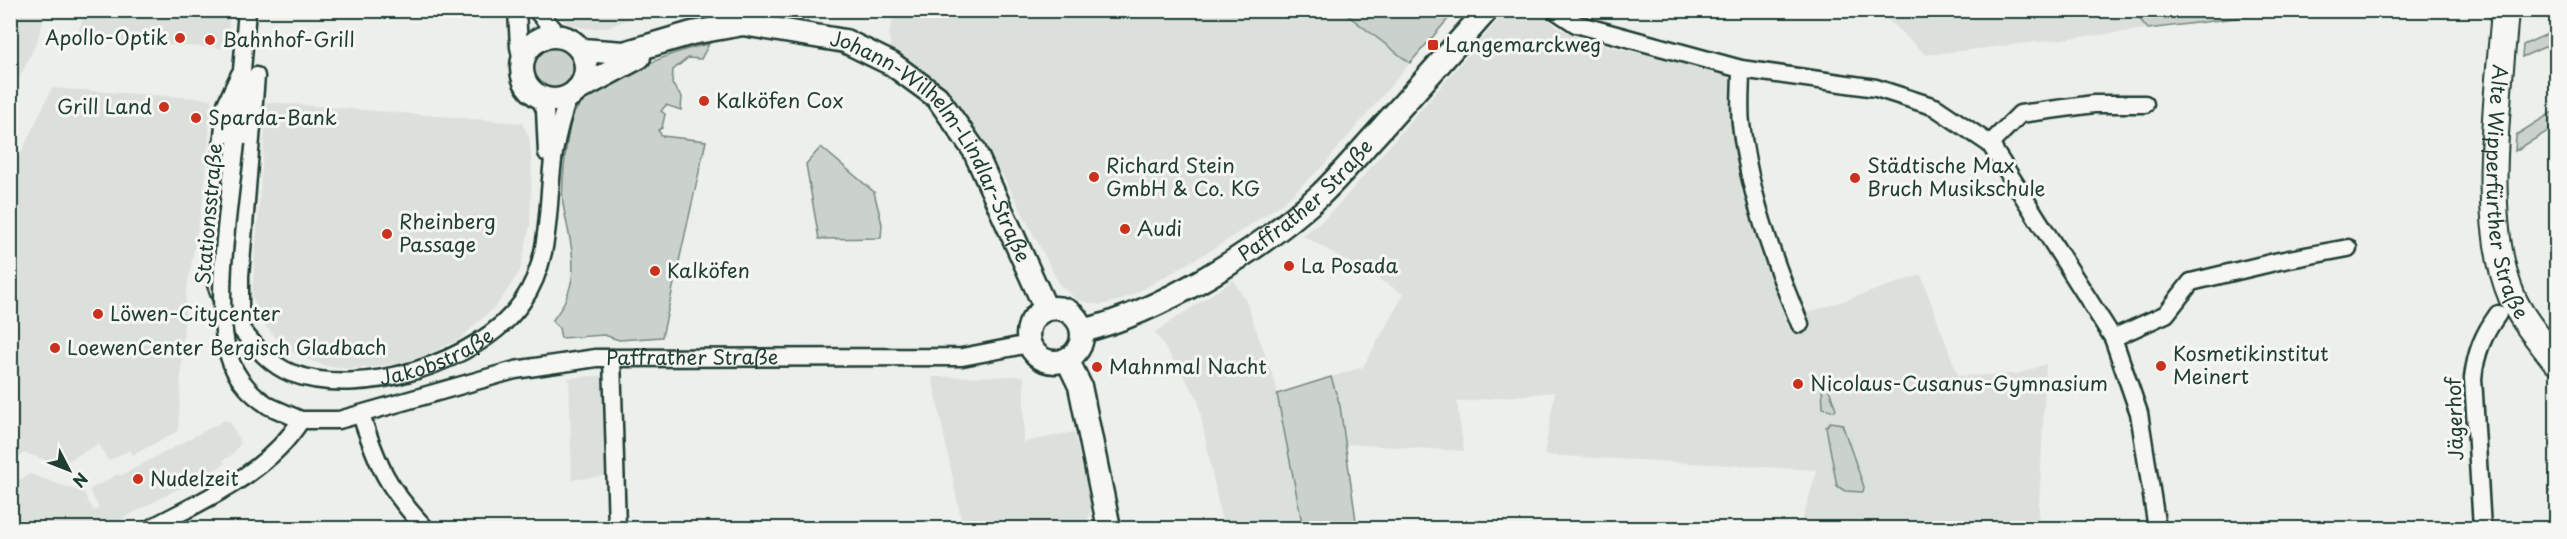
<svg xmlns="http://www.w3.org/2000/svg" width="2567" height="539" viewBox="0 0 2567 539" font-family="'Playpen Sans',sans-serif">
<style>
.built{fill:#dce0db}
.green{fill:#cbd2cc;stroke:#758880;stroke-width:1.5}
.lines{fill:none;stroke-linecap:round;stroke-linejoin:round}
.street-casing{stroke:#1f3d34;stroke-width:21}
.secondary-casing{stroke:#1f3d34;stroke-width:27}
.primary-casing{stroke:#1f3d34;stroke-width:30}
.street{stroke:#f6f6f2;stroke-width:16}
.secondary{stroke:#f6f6f2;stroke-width:22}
.primary{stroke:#f6f6f2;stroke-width:26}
.street-bridge-casing{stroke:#1f3d34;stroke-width:21;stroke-linecap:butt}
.street-bridge{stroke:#f6f6f2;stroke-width:16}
.poi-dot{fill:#c8321e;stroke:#f6f6f2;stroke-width:2}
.labels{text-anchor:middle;stroke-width:6;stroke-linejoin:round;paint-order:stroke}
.poi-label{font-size:20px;fill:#1f3d34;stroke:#f6f6f2;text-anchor:start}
.street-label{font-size:20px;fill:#1f3d34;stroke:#f6f6f2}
</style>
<rect width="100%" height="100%" fill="#edefea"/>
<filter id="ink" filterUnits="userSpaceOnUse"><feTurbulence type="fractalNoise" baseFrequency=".0167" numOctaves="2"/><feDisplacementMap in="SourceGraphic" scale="12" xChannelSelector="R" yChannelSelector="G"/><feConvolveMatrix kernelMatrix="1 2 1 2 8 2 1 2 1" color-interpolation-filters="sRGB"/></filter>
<g filter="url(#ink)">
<g class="built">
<path d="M11,10L46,11L37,42L11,95Z"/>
<path d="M1342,10L1410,63L1324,165L1283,203L1220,245L1143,289L1121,300L1100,305L1077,300L1059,284L1007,183L979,137L956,106L932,81L891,50L889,35L895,11Z"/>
<path d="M85,11H229L228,42L221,48L80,40L77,35Z"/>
<path d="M551,11H648L609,27L589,29L568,24Z"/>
<path d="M1506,11H1538L1559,28L1586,41L1725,73L1734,83V141L1742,190L1758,244L1789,328L1809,321L1807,313L1921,275L1958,376L2017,374L2046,364L2038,528H1800L1817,470L1544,455L1555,392L1457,402L1464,451L1345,444L1340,406L1331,377L1363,367L1404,294L1302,235L1320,223L1340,203Z"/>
<path d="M1878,11H2133L2148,29L1926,55Z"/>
<path d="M52,88L212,99L204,193L186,294L178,431L133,455L130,450L108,461L99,444L60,465L25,453L10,461L11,174Z"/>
<path d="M267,102L522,123L529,137L532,167L530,226L520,271L498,304L460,339L425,356L396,364L352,369L329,367L302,358L283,346L260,320L252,295Z"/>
<path d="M1233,280L1246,301L1276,385L1303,528H1239L1222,523L1197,397L1155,332Z"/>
<path d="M607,375L610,475L572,480L569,378Z"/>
<path d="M1024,376V442L1074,432L1091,506L1089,518L1083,525L1073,528H960L962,524L932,377Z"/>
<path d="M225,420L230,422L241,443L232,455L223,460L225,464L105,528H11V484L30,474L84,493L94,511L99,508L89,490L118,474L120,476Z"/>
</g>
<g class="green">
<path d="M2272,10L2276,13L2148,29L2133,11Z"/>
<path d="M1342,11L1455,10V11L1410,63Z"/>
<path d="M2556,30V42L2522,57L2523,45Z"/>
<path d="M709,44L701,59L688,58L673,70L672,84L682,97L681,110L666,105L661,111L665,114L662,128L658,130L662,136L706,141L662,337L619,340L604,335L561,338L559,328L552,321C585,279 571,249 563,204C561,187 567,122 576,110C594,82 676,50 709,44Z"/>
<circle cx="554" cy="67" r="22"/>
<path d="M2556,110V126L2515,151L2516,135Z"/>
<path d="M821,147L874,192L882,224L881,238L819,239L806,164Z"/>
<path d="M1331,377L1340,406L1357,528H1303L1277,394Z"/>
<path d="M1822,382L1827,384L1836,409L1834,411L1823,408Z"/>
<path d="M1830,422L1842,424L1864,487L1863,492L1845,491L1837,486L1826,427Z"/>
</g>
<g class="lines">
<g class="street-casing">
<g id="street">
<path d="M517,10L519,47L522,61"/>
<path d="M536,10L559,35"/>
<path d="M1555,10L1576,24L1741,69L1876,88L1935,107L1990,144L2113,338L2139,413L2157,528"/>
<path d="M1741,69C1741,87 1739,106 1741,124C1749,193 1773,261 1800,324"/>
<path id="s1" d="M240,74L226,104L212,254C212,285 222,304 240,328C255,346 269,364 291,373C360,399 480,363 522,302C553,258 546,204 554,153C557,133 562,115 569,96"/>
<path d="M539,96L545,110L547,153"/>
<path d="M236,143L247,10"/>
<path d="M1990,144L2020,114L2094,104H2145"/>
<path d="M240,327V276L256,76"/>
<path d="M2113,338L2166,314L2191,282L2279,261L2348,248"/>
<path d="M612,358L617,528"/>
<path id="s2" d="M269,406L301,420H339L515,370L596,358L962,357L1029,344"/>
<path d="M361,415C379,468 387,487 425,528"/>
<path d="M151,528C205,499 267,474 301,420"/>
<path d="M2482,528L2473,378C2476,352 2483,335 2498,314"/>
</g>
</g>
<g class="secondary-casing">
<g id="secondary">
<circle cx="554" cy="68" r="32"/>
<path id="s3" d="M582,50L624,53L692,33L743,24L845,41L892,64L937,97L974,150L1046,309"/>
<path d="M577,90L639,57"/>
<circle cx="1055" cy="335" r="27"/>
<path id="s4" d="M1082,331C1161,312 1258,251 1318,197C1337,179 1354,159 1371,140C1410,97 1448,54 1487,10"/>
<path d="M1067,359L1080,386L1109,528"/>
</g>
</g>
<g class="primary-casing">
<g id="primary">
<path id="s5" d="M2505,10C2499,94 2479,220 2512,297C2522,320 2541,341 2556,361"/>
</g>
</g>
<use href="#street" class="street"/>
<use href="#secondary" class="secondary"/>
<use href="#primary" class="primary"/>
<g class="street-bridge-casing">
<path id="street-bridge" d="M236,143C230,199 211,311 231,362C238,381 252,395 269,406"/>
</g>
<use href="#street-bridge" class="street-bridge"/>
</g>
</g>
<g class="poi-dot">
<circle cx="180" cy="38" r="6"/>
<circle cx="210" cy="40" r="6"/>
<rect x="1427" y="39" width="12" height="12" rx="3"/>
<circle cx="704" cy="101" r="6"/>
<circle cx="164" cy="107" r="6"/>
<circle cx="196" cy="118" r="6"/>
<circle cx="1094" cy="177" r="6"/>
<circle cx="1855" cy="178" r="6"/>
<circle cx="1125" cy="229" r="6"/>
<circle cx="387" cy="234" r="6"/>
<circle cx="1289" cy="266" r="6"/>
<circle cx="655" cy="271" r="6"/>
<circle cx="98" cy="314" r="6"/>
<circle cx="55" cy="348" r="6"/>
<circle cx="2161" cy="366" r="6"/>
<circle cx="1097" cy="367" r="6"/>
<circle cx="1798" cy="384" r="6"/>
<circle cx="138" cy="479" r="6"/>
</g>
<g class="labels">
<g class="poi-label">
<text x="168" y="45" text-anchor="end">Apollo-Optik</text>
<text x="222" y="47">Bahnhof-Grill</text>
<text x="1445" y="52">Langemarckweg</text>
<text x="716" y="108">Kalköfen Cox</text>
<text x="152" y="114" text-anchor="end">Grill Land</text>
<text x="208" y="125">Sparda-Bank</text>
<text x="1106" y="173">Richard Stein<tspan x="1106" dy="23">GmbH &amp; Co. KG</tspan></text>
<text x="1867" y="173">Städtische Max<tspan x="1867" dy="23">Bruch Musikschule</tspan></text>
<text x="399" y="229">Rheinberg<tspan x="399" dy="23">Passage</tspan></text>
<text x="1137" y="236">Audi</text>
<text x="1301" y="273">La Posada</text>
<text x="667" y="278">Kalköfen</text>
<text x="110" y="321">Löwen-Citycenter</text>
<text x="67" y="355">LoewenCenter Bergisch Gladbach</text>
<text x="2173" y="361">Kosmetikinstitut<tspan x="2173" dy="23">Meinert</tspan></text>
<text x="1109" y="374">Mahnmal Nacht</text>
<text x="1810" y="391">Nicolaus-Cusanus-Gymnasium</text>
<text x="150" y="486">Nudelzeit</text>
</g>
<g class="street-label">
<text dy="7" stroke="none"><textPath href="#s3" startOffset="408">Johann-Wilhelm-Lindlar-Straße</textPath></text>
<text dy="7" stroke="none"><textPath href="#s5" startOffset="184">Alte Wipperfürther Straße</textPath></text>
<text dy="7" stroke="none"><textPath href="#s4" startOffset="262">Paffrather Straße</textPath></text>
<text transform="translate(209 214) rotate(-85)" y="7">Stationsstraße</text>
<text dy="7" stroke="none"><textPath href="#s1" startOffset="484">Jakobstraße</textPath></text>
<text dy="7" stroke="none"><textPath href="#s2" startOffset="434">Paffrather Straße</textPath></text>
<text transform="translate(2455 419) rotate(-92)" y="7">Jägerhof</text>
</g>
</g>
<rect width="2567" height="539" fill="none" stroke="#f6f6f2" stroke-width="36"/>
<rect x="18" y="18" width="2531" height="503" fill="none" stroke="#1f3d34" stroke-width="2" filter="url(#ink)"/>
<g transform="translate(69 470) rotate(132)" stroke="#f6f6f2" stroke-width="4.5" paint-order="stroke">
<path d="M0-4.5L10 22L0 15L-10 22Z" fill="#1f3d34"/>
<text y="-9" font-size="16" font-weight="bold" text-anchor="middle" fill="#1f3d34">N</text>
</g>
</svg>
